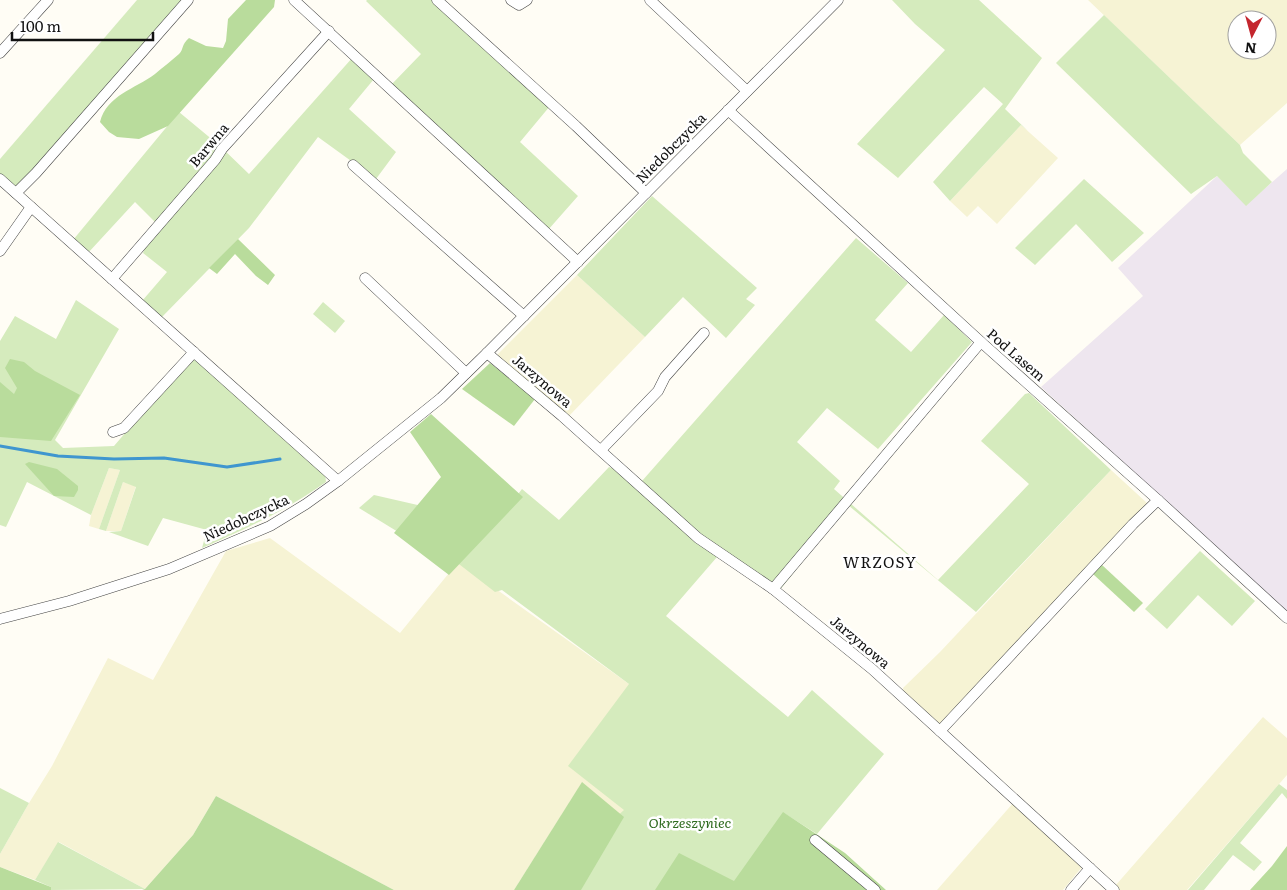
<svg xmlns="http://www.w3.org/2000/svg" width="1287" height="890" viewBox="0 0 1287 890" font-family="Literata,serif">
<style>
.industrial{fill:#eee6ef}
.farmland{fill:#f6f3d4;fill-rule:evenodd}
.green{fill:#d5ebbd}
.forest{fill:#b9dc9c}
.lines{fill:none;stroke-linecap:round;stroke-linejoin:round}
.stream{stroke:#3f96cf;stroke-width:3}
.minor-casing{stroke:#444;stroke-width:11}
.minor{stroke:#fff;stroke-width:10}
.labels{text-anchor:middle;stroke-width:5;stroke-linejoin:round;paint-order:stroke}
.street-label{font-size:14px;fill:#111;stroke:#fff}
.park-label{font-size:14px;font-style:italic;fill:#2f6b1f;stroke:#fff}
.neighbourhood-label{font-size:15px;letter-spacing:1px;fill:#111;stroke:#fff}
</style>
<rect width="100%" height="100%" fill="#fffdf5"/>
<path class="industrial" d="M1287,169V612L1041,387L1143,296L1118,268L1217,176L1246,205Z"/>
<g class="farmland">
<path d="M1088,0H1287V103L1240,145ZM1237,20H1267V50H1237Z"/>
<path d="M1021,125L1058,158L997,224L978,206L967,217L950,201Z"/>
<path d="M577,275L645,337L569,416L497,355Z"/>
<path d="M109,468L120,470L99,529L89,526L91,515Z"/>
<path d="M1111,470L1147,503L941,726L904,693L903,688L940,652Z"/>
<path d="M123,482L136,486L121,531H106Z"/>
<path d="M270,538L400,633L458,562L629,684L655,890L582,783L514,890H394L216,796L193,835L145,889L59,842L35,880L0,867V854L29,803L52,766L108,658L153,680L226,551Z"/>
<path d="M1263,717L1287,738V775L1280,783L1187,890H1120L1115,886Z"/>
<path d="M1014,802L1082,867L1063,890H937Z"/>
</g>
<g class="green">
<path d="M137,0H184L18,191L0,175V159Z"/>
<path d="M367,0H436L550,106L520,142L578,196L548,230L391,85L421,54L366,1Z"/>
<path d="M892,0H979L1042,58L1005,109L1028,131L1021,125L950,201L933,182L1003,104L984,87L898,178L857,144L945,50L915,24Z"/>
<path d="M1104,15L1240,145L1243,153L1272,182L1246,206L1217,176L1191,194L1056,63Z"/>
<path d="M353,57L374,79L349,109L396,152L376,179L318,137L249,228L162,317L142,301L167,272L143,253L156,223L135,202L88,253L73,240L179,112L220,146L249,174Z"/>
<path d="M1084,179L1144,233L1112,262L1076,224L1035,265L1015,248Z"/>
<path d="M652,196L757,288L746,299L755,305L726,338L683,297L645,337L577,275Z"/>
<path d="M856,238L908,283L875,320L911,352L944,315L972,342L878,449L827,408L797,442L840,481L834,489L938,580L1029,484L981,441L1025,394L1029,393L1111,470L976,612L848,505L775,596L717,557L666,616L788,717L812,690L884,754L817,834L784,813L879,890H558L583,847L624,810L568,766L629,684L502,590L495,592L455,561L494,525L522,489L559,520L609,467L642,481Z"/>
<path d="M76,300L119,329L55,440L63,448L114,446L192,355L325,473L326,482C287,510 246,529 202,548L207,530L163,518L148,546L109,532L121,531L136,487L123,482L106,531L99,529L120,470L109,468L91,515L27,482L6,527L0,525V341L15,316L56,339Z"/>
<path d="M323,302L345,321L335,333L313,314Z"/>
<path d="M374,495L422,506L403,535L359,508Z"/>
<path d="M1200,551L1255,601L1232,626L1198,595L1167,629L1145,609Z"/>
<path d="M1279,784L1287,790V799L1282,793L1240,843L1262,862L1254,871L1233,855L1204,890H1188Z"/>
<path d="M0,788L29,803L0,854Z"/>
<path d="M58,842L145,889L51,890V887L35,880Z"/>
</g>
<g class="forest">
<path d="M246,0H275L274,7L168,126L139,139L117,137L109,132L100,122C107,95 135,89 155,74C162,68 171,61 179,54C184,49 181,45 189,38L206,46L223,48L226,41L228,19Z"/>
<path d="M238,239L275,275L268,285L256,276L235,254L217,274L209,268Z"/>
<path d="M10,359L24,362L35,371L80,395L51,441L0,437V382L14,394L17,388L5,368Z"/>
<path d="M490,363L535,399L514,426L462,389Z"/>
<path d="M431,414L523,497L449,575L394,533L441,477L410,432Z"/>
<path d="M29,462L57,469L78,486V490L74,497L54,496L25,464Z"/>
<path d="M1102,565L1143,603L1134,612L1093,574Z"/>
<path d="M582,782L624,817L581,890H514Z"/>
<path d="M216,796L394,890H142L145,889L193,835Z"/>
<path d="M783,812L845,853L886,890H655L679,853L734,881Z"/>
<path d="M1287,846V890H1250L1272,866Z"/>
<path d="M0,867L51,887V890H0Z"/>
</g>
<g class="lines">
<path class="stream" d="M0,446L58,456L114,459L164,458L227,467L280,459"/>
<g class="minor-casing">
<g id="minor">
<path d="M294,0L578,262"/>
<path d="M437,0L576,126L646,193"/>
<path d="M511,0L519,5L527,0"/>
<path d="M650,0L747,91"/>
<path d="M0,53L48,0"/>
<path d="M728,110L981,342L1158,500L1287,618"/>
<path d="M353,165L524,316"/>
<path d="M0,179L338,481"/>
<path d="M16,193L36,173L188,0"/>
<path d="M0,251L31,207"/>
<path d="M365,278L466,373"/>
<path d="M112,279L215,160L222,149L329,31"/>
<path d="M487,353L562,416L698,538L773,589L872,669L1114,890"/>
<path d="M113,432L124,428L194,352"/>
<path d="M601,450L658,391L665,377L704,333"/>
<path d="M773,589L981,342"/>
<path d="M0,619L69,601L169,569L270,526L306,504L338,481L441,398L487,353L838,0"/>
<path d="M940,731L1133,524L1158,500"/>
<path d="M815,840L875,890"/>
<path d="M1071,890L1090,868"/>
</g>
</g>
<use href="#minor" class="minor"/>
</g>
<g class="labels">
<g class="street-label">
<text transform="translate(209 145) rotate(-50)" y="5">Barwna</text>
<text transform="translate(671 148) rotate(-45)" y="5">Niedobczycka</text>
<text transform="translate(1016 355) rotate(41)" y="5">Pod Lasem</text>
<text transform="translate(542 381) rotate(40)" y="5">Jarzynowa</text>
<text transform="translate(246 518) rotate(-25)" y="5">Niedobczycka</text>
<text transform="translate(860 642) rotate(40)" y="5">Jarzynowa</text>
</g>
<g class="park-label">
<text x="690" y="828">Okrzeszyniec</text>
</g>
<g class="neighbourhood-label">
<text x="880" y="568">WRZOSY</text>
</g>
</g>
<g transform="translate(1252 35) rotate(186)"><circle r="24" fill="#ffffff" stroke="#a0a0a0"/>
<path d="M0-4L9 19L0 12L-9 19Z" fill="#c4262e"/>
<text y="-8" font-size="14" font-weight="bold" text-anchor="middle" fill="#111111">N</text>
</g>
<path d="M12 32v8h141v-8" fill="none" stroke="#111111" stroke-width="2.5"/>
<text x="20" y="32" font-size="15" fill="#111111" stroke="#ffffff" stroke-width="4" paint-order="stroke">100 m</text>
</svg>
